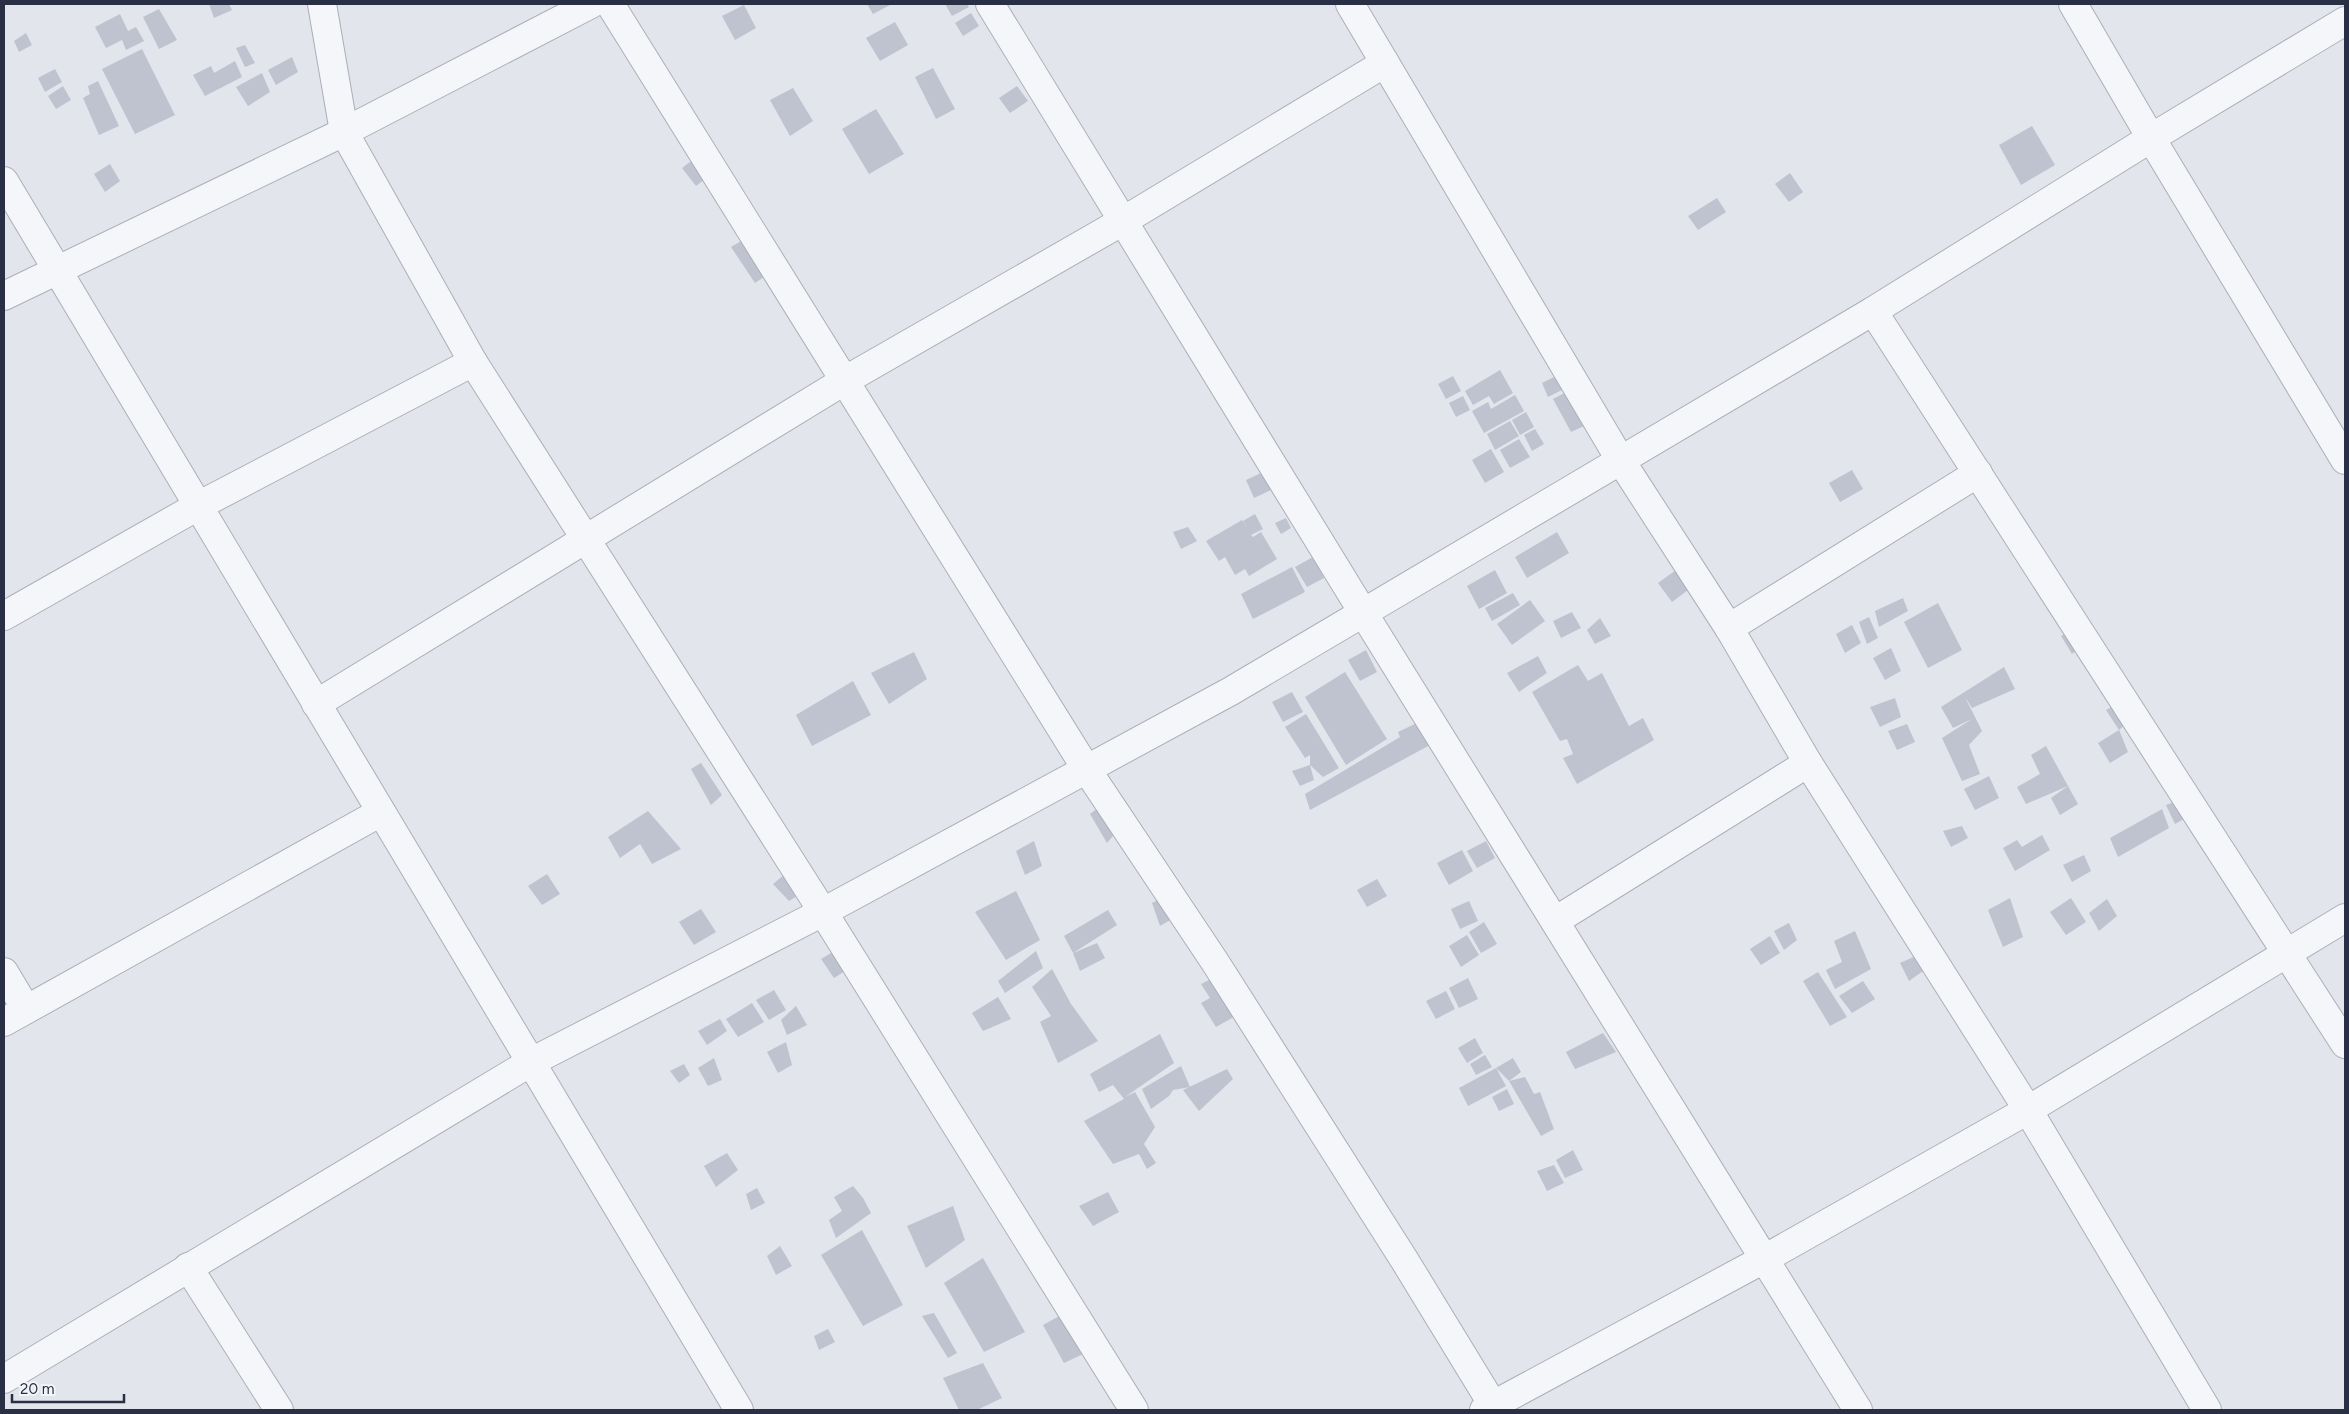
<svg xmlns="http://www.w3.org/2000/svg" width="2349" height="1414" viewBox="0 0 2349 1414" font-family="Figtree,sans-serif">
<style>
.building{fill:#bfc3cf}
.lines{fill:none;stroke-linecap:round;stroke-linejoin:round}
.minor-casing{stroke:#aaafb9;stroke-width:30}
.tertiary-casing{stroke:#aaafb9;stroke-width:30}
.minor{stroke:#f5f6f9;stroke-width:28}
.tertiary{stroke:#f5f6f9;stroke-width:28}
</style>
<rect width="100%" height="100%" fill="#e2e5eb"/>
<g class="building">
<path d="M209,4H229L232,10L214,18Z"/>
<path d="M867,4H892L873,14Z"/>
<path d="M945,4H967L969,7L952,16Z"/>
<path d="M744,5L756,28L735,40L722,16Z"/>
<path d="M159,9L177,40L159,49L143,17Z"/>
<path d="M971,13L979,26L963,36L955,23Z"/>
<path d="M120,14L128,31L136,27L144,41L126,50L122,40L106,48L95,27Z"/>
<path d="M895,22L908,45L880,61L866,38Z"/>
<path d="M26,33L32,45L19,52L14,41Z"/>
<path d="M245,45L255,63L245,67L236,48Z"/>
<path d="M142,49L175,115L135,134L102,69Z"/>
<path d="M292,57L298,72L276,85L268,70Z"/>
<path d="M235,61L242,77L205,96L193,75L211,66L214,73Z"/>
<path d="M933,68L955,109L936,119L915,77Z"/>
<path d="M55,69L62,82L45,92L38,78Z"/>
<path d="M262,73L270,92L248,106L236,87Z"/>
<path d="M98,81L119,126L99,135L83,98L90,94L88,86Z"/>
<path d="M63,86L71,100L56,109L48,96Z"/>
<path d="M1017,86L1028,101L1010,113L999,98Z"/>
<path d="M793,88L813,121L790,136L770,100Z"/>
<path d="M876,109L904,154L869,174L842,129Z"/>
<path d="M2032,126L2055,165L2021,185L1999,145Z"/>
<path d="M699,155L713,173L696,186L682,168Z"/>
<path d="M110,164L120,181L105,192L94,174Z"/>
<path d="M1790,173L1803,192L1789,202L1775,184Z"/>
<path d="M1717,198L1726,212L1698,230L1688,216Z"/>
<path d="M748,237L770,273L755,283L731,247Z"/>
<path d="M1500,370L1513,393L1494,404L1489,396L1473,405L1465,391Z"/>
<path d="M1453,376L1461,391L1446,399L1438,384Z"/>
<path d="M1554,377L1562,390L1548,397L1542,383Z"/>
<path d="M1568,391L1586,425L1571,432L1553,399Z"/>
<path d="M1515,395L1524,411L1484,433L1472,411L1488,402L1491,409Z"/>
<path d="M1463,396L1470,410L1456,417L1449,403Z"/>
<path d="M1526,412L1534,427L1520,435L1512,420Z"/>
<path d="M1510,421L1519,436L1495,450L1487,434Z"/>
<path d="M1535,429L1544,444L1532,451L1524,435Z"/>
<path d="M1519,439L1530,457L1510,468L1500,450Z"/>
<path d="M1491,449L1504,472L1485,483L1472,460Z"/>
<path d="M1852,470L1863,489L1840,502L1829,483Z"/>
<path d="M1263,472L1271,490L1254,498L1246,480Z"/>
<path d="M1255,514L1263,529L1251,535L1253,537L1261,532L1277,559L1249,576L1245,569L1235,575L1225,557L1219,561L1206,541L1242,520L1249,531L1243,521Z"/>
<path d="M1286,518L1291,528L1281,534L1275,523Z"/>
<path d="M1188,527L1197,541L1181,549L1173,532Z"/>
<path d="M1557,532L1569,553L1527,578L1515,557Z"/>
<path d="M1313,557L1324,578L1307,587L1295,567Z"/>
<path d="M1292,567L1305,592L1253,619L1241,594Z"/>
<path d="M1679,568L1692,587L1672,602L1658,583Z"/>
<path d="M1495,570L1507,593L1479,609L1467,586Z"/>
<path d="M1513,593L1520,605L1492,621L1485,608Z"/>
<path d="M1903,598L1908,611L1879,627L1875,611Z"/>
<path d="M1530,600L1545,621L1512,645L1497,624Z"/>
<path d="M1938,603L1962,650L1928,668L1904,622Z"/>
<path d="M1572,612L1581,628L1561,638L1553,621Z"/>
<path d="M1869,617L1878,638L1867,644L1859,622Z"/>
<path d="M1600,618L1611,636L1595,644L1587,630Z"/>
<path d="M1852,625L1861,643L1845,653L1836,634Z"/>
<path d="M2077,627L2082,646L2072,654L2061,636Z"/>
<path d="M1891,648L1901,671L1885,680L1873,658Z"/>
<path d="M1366,650L1377,672L1360,681L1348,660Z"/>
<path d="M914,652L927,679L889,704L871,673Z"/>
<path d="M1538,656L1547,673L1519,692L1507,673Z"/>
<path d="M1578,665L1588,681L1602,673L1629,726L1643,718L1654,740L1577,784L1563,758L1573,754L1567,739L1560,741L1532,692Z"/>
<path d="M2004,667L2015,689L1972,708L1965,697L1982,731L1969,745L1980,774L1962,781L1942,738L1972,719L1953,728L1941,707Z"/>
<path d="M1345,672L1387,739L1346,765L1305,697Z"/>
<path d="M853,681L871,715L812,746L796,715Z"/>
<path d="M1292,692L1303,712L1283,722L1272,702Z"/>
<path d="M1895,698L1901,717L1880,727L1870,707Z"/>
<path d="M2119,703L2131,720L2119,730L2106,710Z"/>
<path d="M1306,714L1339,768L1323,777L1310,765V755L1305,758L1285,727Z"/>
<path d="M1419,722L1430,745L1310,810L1305,794L1400,737L1398,732Z"/>
<path d="M1907,724L1915,742L1897,750L1888,731Z"/>
<path d="M2119,730L2128,752L2110,763L2098,743Z"/>
<path d="M2046,746L2068,786L2026,804L2017,787L2040,774L2031,755Z"/>
<path d="M701,763L722,795L711,805L691,769Z"/>
<path d="M1310,765L1314,780L1300,786L1292,771Z"/>
<path d="M1989,776L1999,798L1975,810L1964,789Z"/>
<path d="M2068,786L2078,804L2060,815L2051,798Z"/>
<path d="M2182,799L2191,815L2175,824L2166,805Z"/>
<path d="M1103,804L1117,831L1107,843L1090,814Z"/>
<path d="M2162,809L2169,828L2118,857L2110,838Z"/>
<path d="M648,811L681,849L652,864L640,844L620,858L608,837Z"/>
<path d="M1962,826L1968,838L1951,847L1943,831Z"/>
<path d="M2042,835L2050,850L2015,871L2003,848L2017,840L2022,847Z"/>
<path d="M1034,841L1042,866L1025,875L1016,851Z"/>
<path d="M1486,841L1495,858L1477,868L1467,851Z"/>
<path d="M1462,850L1473,871L1449,885L1437,863Z"/>
<path d="M2084,855L2091,871L2072,882L2063,865Z"/>
<path d="M547,874L560,894L542,905L528,886Z"/>
<path d="M785,874L802,893L789,901L773,884Z"/>
<path d="M1377,879L1387,896L1367,907L1357,890Z"/>
<path d="M1016,891L1040,940L1006,960L975,912Z"/>
<path d="M1164,897L1177,916L1160,926L1152,903Z"/>
<path d="M2010,898L2023,937L2003,947L1988,910Z"/>
<path d="M2071,898L2086,922L2066,935L2050,912Z"/>
<path d="M2107,899L2117,916L2099,931L2089,913Z"/>
<path d="M1469,901L1478,921L1460,929L1451,909Z"/>
<path d="M701,909L716,932L694,945L679,922Z"/>
<path d="M1108,910L1117,925L1073,953L1064,936Z"/>
<path d="M1484,922L1497,944L1481,953L1469,932Z"/>
<path d="M1789,923L1797,940L1784,950L1774,931Z"/>
<path d="M1855,931L1871,969L1835,989L1826,970L1842,962L1834,941Z"/>
<path d="M1467,935L1479,955L1461,967L1449,946Z"/>
<path d="M1770,936L1780,953L1761,965L1750,949Z"/>
<path d="M1097,943L1105,958L1080,971L1073,953Z"/>
<path d="M838,949L856,964L834,978L821,959Z"/>
<path d="M1036,951L1043,968L1005,993L998,981Z"/>
<path d="M1918,955L1926,969L1909,981L1900,963Z"/>
<path d="M1052,969L1071,1004L1098,1041L1058,1063L1040,1022L1051,1016L1032,987Z"/>
<path d="M1229,970L1250,1008L1216,1027L1201,1003L1210,998L1201,984Z"/>
<path d="M1818,972L1847,1017L1830,1026L1803,981Z"/>
<path d="M1468,978L1478,999L1459,1008L1449,988Z"/>
<path d="M1863,981L1875,999L1852,1013L1839,996Z"/>
<path d="M774,990L786,1010L769,1020L756,1000Z"/>
<path d="M1446,991L1455,1009L1436,1019L1426,1001Z"/>
<path d="M998,997L1011,1019L983,1031L972,1013Z"/>
<path d="M752,1003L764,1022L738,1037L726,1019Z"/>
<path d="M796,1006L807,1025L787,1035L781,1020Z"/>
<path d="M720,1019L727,1031L707,1045L698,1031Z"/>
<path d="M1603,1033L1616,1052L1575,1069L1566,1052Z"/>
<path d="M1160,1034L1174,1063L1125,1097L1135,1092L1155,1127L1144,1144L1156,1163L1147,1169L1139,1154L1113,1164L1084,1121L1124,1099L1113,1085L1099,1092L1090,1074Z"/>
<path d="M1475,1038L1483,1053L1467,1063L1458,1048Z"/>
<path d="M786,1042L792,1065L778,1073L767,1052Z"/>
<path d="M1485,1055L1492,1067L1476,1075L1470,1064Z"/>
<path d="M714,1058L722,1080L708,1086L698,1068Z"/>
<path d="M1513,1058L1521,1072L1509,1081L1496,1068Z"/>
<path d="M684,1064L690,1075L679,1083L670,1071Z"/>
<path d="M1181,1066L1190,1087L1173,1090L1169,1096L1151,1109L1142,1089Z"/>
<path d="M1496,1068L1506,1086L1468,1106L1459,1088Z"/>
<path d="M1227,1069L1233,1079L1199,1111L1183,1090Z"/>
<path d="M1525,1077L1534,1094L1540,1092L1554,1129L1541,1136L1509,1081Z"/>
<path d="M1507,1089L1514,1104L1499,1111L1492,1097Z"/>
<path d="M1573,1150L1583,1170L1565,1178L1556,1160Z"/>
<path d="M727,1153L738,1170L716,1187L704,1166Z"/>
<path d="M1554,1165L1564,1183L1547,1191L1537,1171Z"/>
<path d="M853,1186L863,1198L871,1213L836,1238L829,1220L842,1211L834,1197Z"/>
<path d="M757,1188L765,1203L751,1210L746,1194Z"/>
<path d="M1108,1192L1119,1212L1093,1226L1079,1206Z"/>
<path d="M953,1206L965,1240L926,1268L907,1226Z"/>
<path d="M862,1230L903,1305L863,1326L821,1255Z"/>
<path d="M780,1246L792,1266L776,1275L767,1256Z"/>
<path d="M983,1258L1025,1332L984,1352L944,1283Z"/>
<path d="M934,1313L957,1353L948,1358L922,1316Z"/>
<path d="M1063,1314L1083,1354L1064,1363L1043,1325Z"/>
<path d="M828,1329L835,1342L819,1350L814,1336Z"/>
<path d="M983,1363L1002,1398L977,1410H959L943,1378Z"/>
</g>
<g class="lines">
<g class="minor-casing">
<g id="minor">
<path d="M322,4L344,132L473,362L823,912L1134,1410"/>
<path d="M610,4L1087,770L1215,962L1405,1261L1496,1410"/>
<path d="M990,4L1364,614L1858,1410"/>
<path d="M1350,4L1621,461L1729,628L1808,763L2028,1110L2207,1410"/>
<path d="M2073,4L2151,138L2345,460"/>
<path d="M4,296L344,132L591,4"/>
<path d="M1873,311L2345,1044"/>
<path d="M4,616L198,506L473,362"/>
<path d="M1729,628L1978,473"/>
<path d="M316,704L844,381L1123,221L1385,63"/>
<path d="M1555,921L1808,763"/>
<path d="M4,972L26,1009"/>
<path d="M4,1022L381,812"/>
<path d="M188,1267L279,1410"/>
<path d="M4,1379L531,1062L823,912L1231,691L1873,311L2151,138L2345,21"/>
<path d="M1484,1410L1764,1259L2028,1110L2345,918"/>
</g>
</g>
<g class="tertiary-casing">
<path id="tertiary" d="M4,181L739,1410"/>
</g>
<use href="#minor" class="minor"/>
<use href="#tertiary" class="tertiary"/>
</g>
<rect width="2349" height="1414" fill="none" stroke="#293045" stroke-width="10"/>
<path d="M12 1394v8h112v-8" fill="none" stroke="#293045" stroke-width="2.5"/>
<text x="20" y="1394" font-size="15" fill="#293045" stroke="#f2f4f8" stroke-width="4" paint-order="stroke">20 m</text>
</svg>
